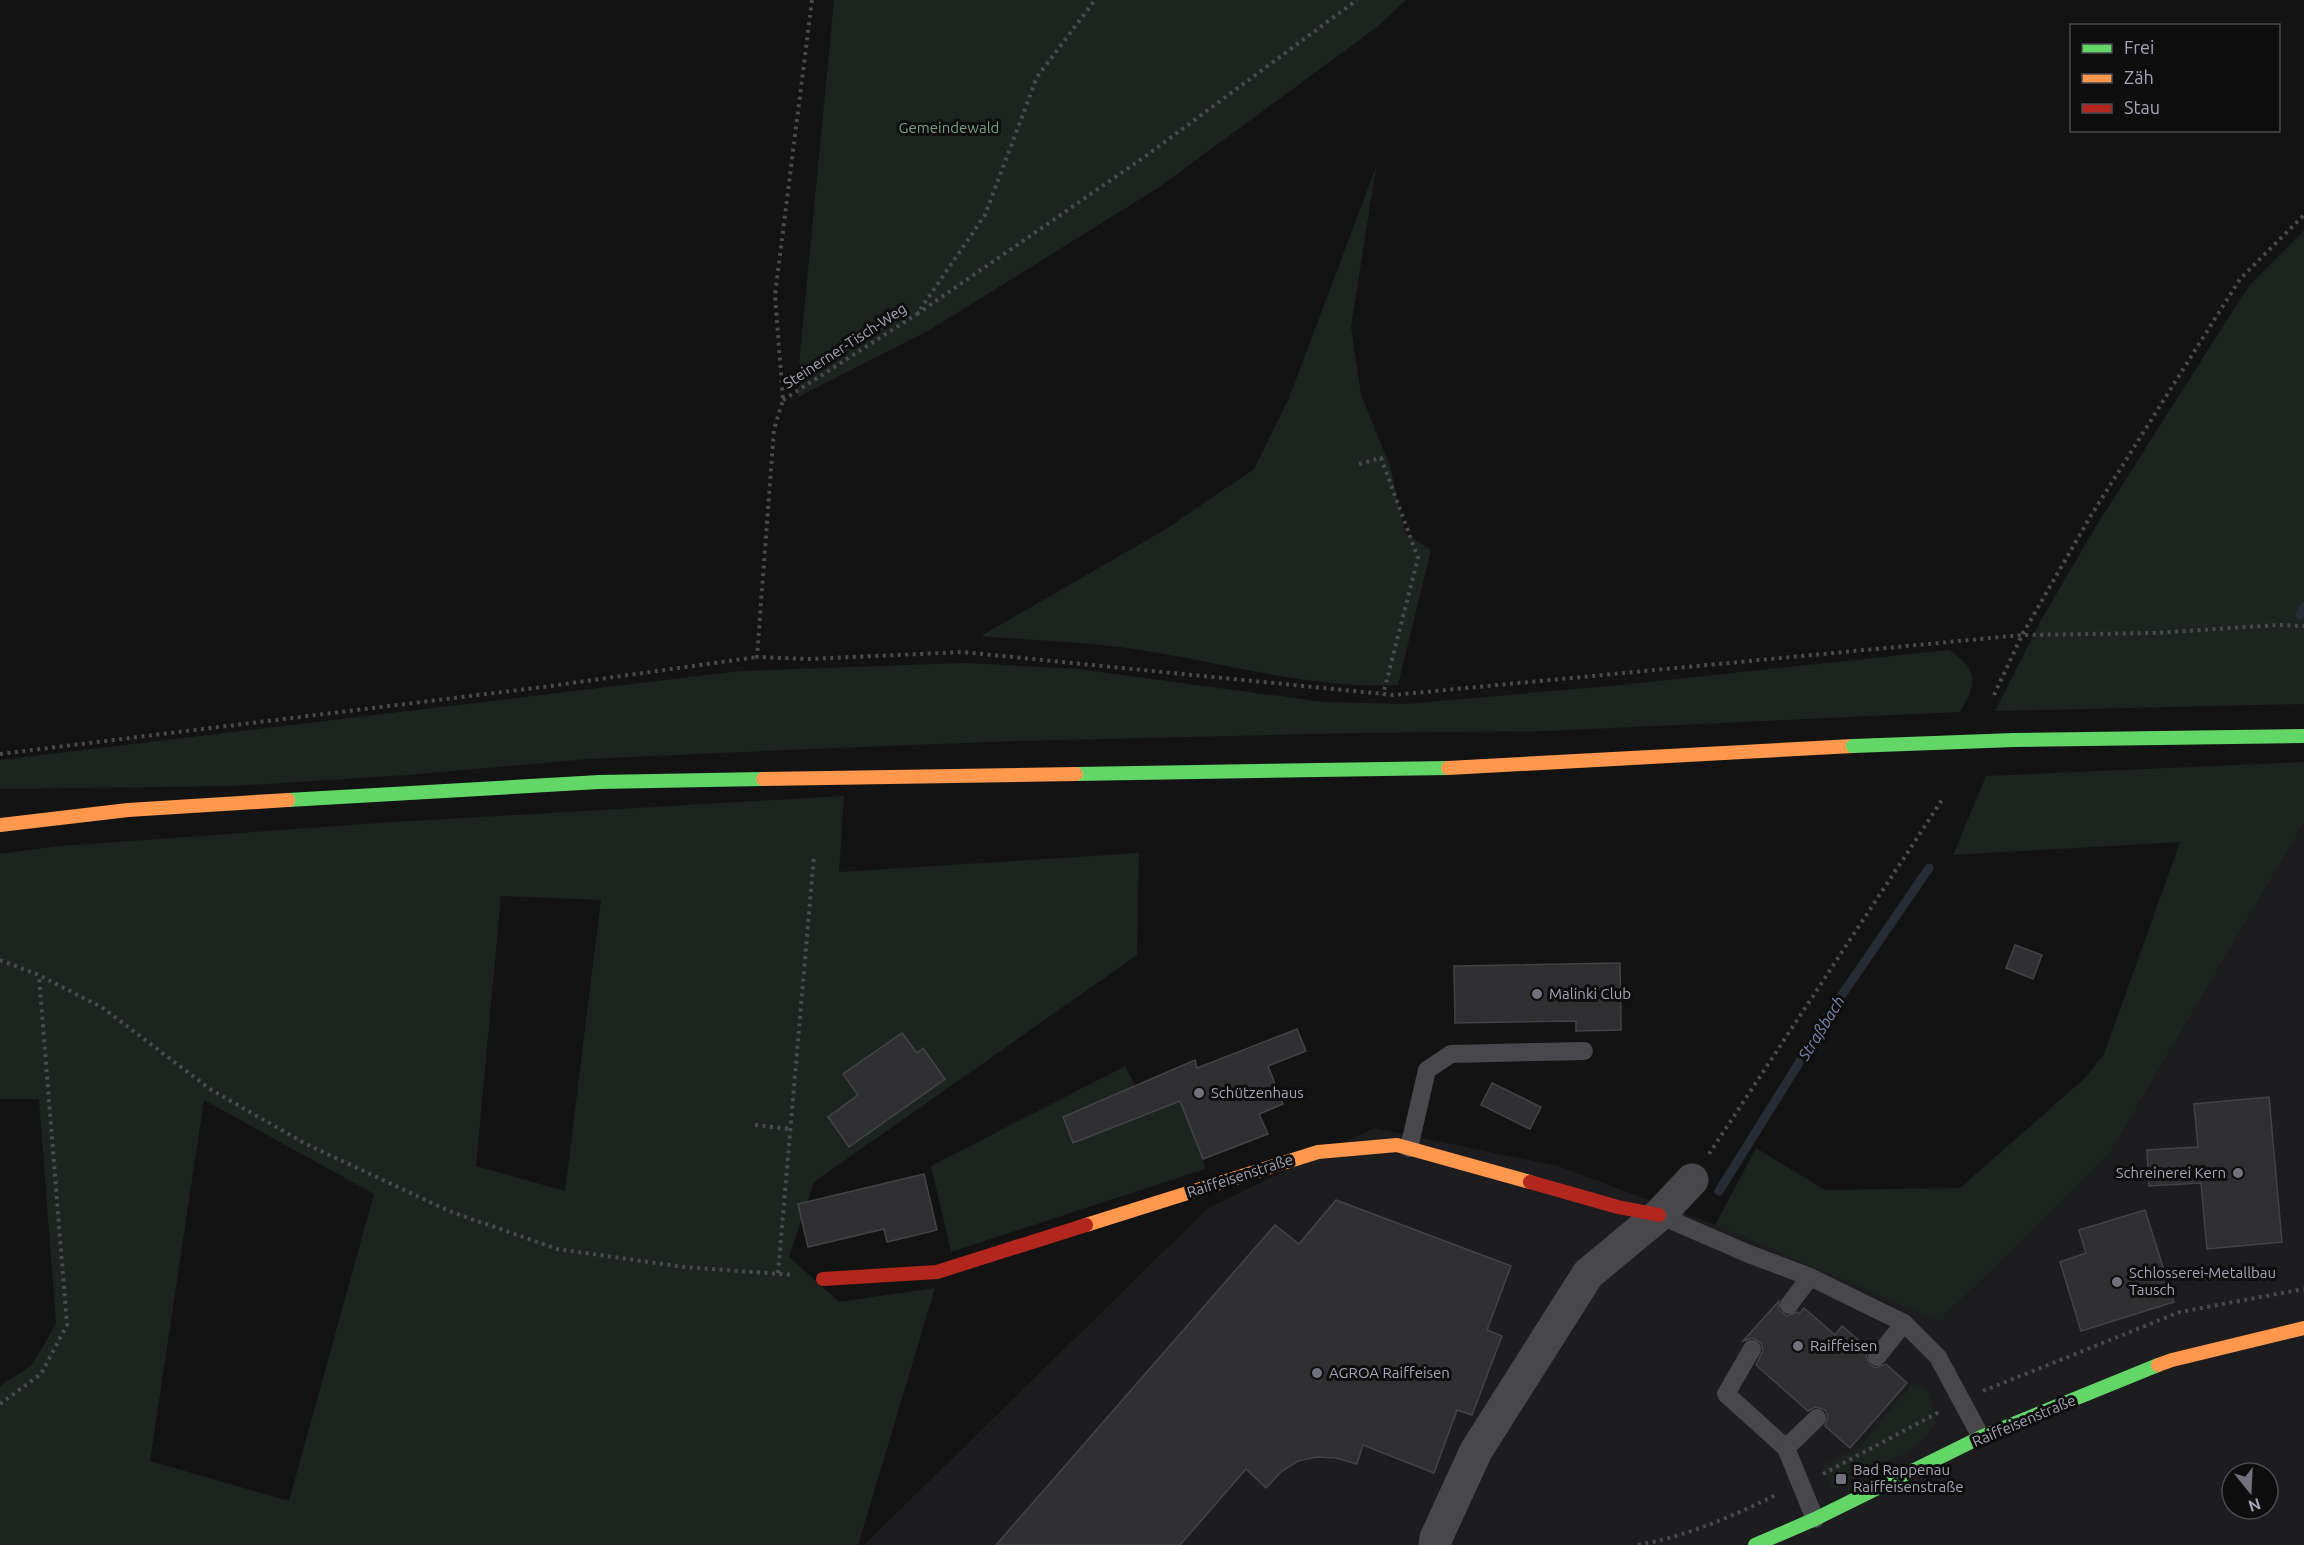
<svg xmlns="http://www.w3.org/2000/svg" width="2304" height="1545" viewBox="0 0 2304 1545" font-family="Ubuntu,sans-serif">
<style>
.built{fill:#1d1d1f;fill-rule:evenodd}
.green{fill:#1d2420;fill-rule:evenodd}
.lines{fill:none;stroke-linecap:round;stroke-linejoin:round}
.stream{stroke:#272b34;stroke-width:9}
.building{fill:#2f2f31;stroke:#424346;stroke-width:1.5}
.path{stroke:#49494e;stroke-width:4;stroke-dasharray:3 4.5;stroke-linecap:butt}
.lane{stroke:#48484c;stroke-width:18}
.street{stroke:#48484c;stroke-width:33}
.fast{stroke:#63d668;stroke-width:14}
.slow{stroke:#ff974d;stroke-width:14}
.jam{stroke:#b3261e;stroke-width:14}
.fast-bridge{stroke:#63d668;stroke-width:14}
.poi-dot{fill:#71727c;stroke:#0e0e0f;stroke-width:2}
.labels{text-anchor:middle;stroke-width:6;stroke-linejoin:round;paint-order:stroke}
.park-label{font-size:15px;fill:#7c9f88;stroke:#0e0e0f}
.street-label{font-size:15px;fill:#a4a5b4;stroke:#0e0e0f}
.poi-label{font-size:15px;fill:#a4a5b4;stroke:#0e0e0f;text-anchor:start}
.water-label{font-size:16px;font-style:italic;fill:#7c88ae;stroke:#0e0e0f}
</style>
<rect width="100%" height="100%" fill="#131313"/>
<path class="built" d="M2304,823V1545H864L1208,1208L1374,1128L1558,1166L1715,1225L1939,1320L2110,1153ZM2232,1473H2268V1509H2232Z"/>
<g class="green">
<path d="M834,0H1406L1377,27L1158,188L928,331L798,397L800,354Z"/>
<path d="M1376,167L1351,327L1361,395L1390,466L1405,533L1431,550L1398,685C1307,690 1217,660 1127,648C1079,642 1030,640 981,636L1166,529L1254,469L1289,398Z"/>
<path d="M2304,231V704L1995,711L2041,620L2098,523L2248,287Z"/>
<path d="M1949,650C1979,670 1977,683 1960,712L1547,731L1352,733L1014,741L785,750L588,759L407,775L234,786L0,789V760L740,671L965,663L1078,669L1323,702L1406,704L1621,685Z"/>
<path d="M2304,762V823L2110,1153L1939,1321L1715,1225L1756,1148L1825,1190L1960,1188L2085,1078L2104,1054L2180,842L1953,855L1986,776Z"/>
<path d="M844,796L839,872L1139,853L1137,955L814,1182L789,1257L839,1302L935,1288L858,1545H0V1386L32,1365L56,1324L39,1099H0V854L60,846L394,822ZM501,896L601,900L565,1191L476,1166ZM204,1100L374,1194L289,1501L150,1461Z"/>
<path d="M1125,1066L1135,1086L1064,1117L1073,1143L1180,1101L1203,1159L1205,1169L951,1252L931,1166Z"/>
<path d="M1912,1384L1925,1387L1932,1402L1936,1422L1926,1437L1907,1452L1831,1490L1824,1465L1860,1447Z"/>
</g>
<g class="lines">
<g class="stream">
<path d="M2300,615L2304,607"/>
<path d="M1719,1191L1835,1005L1929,868"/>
</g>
</g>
<g class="building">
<path d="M2015,945L2042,955L2033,979L2006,968Z"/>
<path d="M1620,963L1621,1030L1576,1031V1021L1455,1023L1454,966Z"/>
<path d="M1297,1029L1306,1051L1268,1066L1283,1104L1259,1114L1268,1134L1203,1159L1180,1101L1073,1143L1063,1117L1195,1060L1197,1068Z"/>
<path d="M902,1033L917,1053L923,1048L945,1079L849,1147L828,1117L858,1095L843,1074Z"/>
<path d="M1492,1083L1541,1107L1530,1129L1481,1105Z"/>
<path d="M2269,1097L2282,1242L2207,1249L2201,1183L2149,1186L2147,1150L2198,1147L2194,1104Z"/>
<path d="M924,1174L937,1230L887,1242L884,1229L808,1247L798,1204Z"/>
<path d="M1336,1200L1511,1266L1487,1330L1502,1336L1472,1415L1457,1410L1434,1473L1363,1445L1357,1464L1336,1458L1317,1457L1298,1461L1282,1471L1266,1488L1246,1469L1180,1545H996L1275,1225L1299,1244Z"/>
<path d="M2145,1210L2174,1302L2081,1331L2060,1262L2086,1253L2079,1230Z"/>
<path d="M1779,1301V1310L1787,1316L1797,1312L1799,1314L1804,1308L1835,1335L1842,1326L1869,1349L1866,1356L1870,1365L1876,1368L1886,1364L1907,1383L1850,1448L1825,1426L1828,1416L1825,1410L1815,1407L1808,1411L1756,1365L1763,1350L1761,1343L1753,1338L1743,1341Z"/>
</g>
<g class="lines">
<g class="path">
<path d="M812,0L775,295L783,400L774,429L757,657L809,659L963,652L1393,695L2022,635L2154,633L2278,625L2304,626"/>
<path d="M917,314L1143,158L1357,0"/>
<path d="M783,400L917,314L985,215L1037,77L1095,0"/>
<path d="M1359,464L1381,458L1418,558L1383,695"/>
<path d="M1994,695L2022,635L2090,517L2240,279L2304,215"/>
<path d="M0,754L543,687L757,657"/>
<path d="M0,960L39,975L103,1008L210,1089L304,1143L449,1211L557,1249L684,1267L794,1275"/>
<path d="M755,1125L790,1129"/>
<path d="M1709,1154L1944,797"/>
<path d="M778,1273L814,855"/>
<path d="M1983,1391L2180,1312L2304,1289"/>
<path d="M0,1404L41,1374L67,1325L39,976"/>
<path d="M1823,1474L1941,1411"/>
<path d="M1638,1545C1688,1536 1733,1516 1778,1494"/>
</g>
<g class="lane">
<path d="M1409,1148L1427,1070L1451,1054L1584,1051"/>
<path d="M1659,1215L1749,1254L1810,1277L1904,1323L1938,1357L1981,1437"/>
<path d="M1789,1305L1810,1277"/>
<path d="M1752,1349L1726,1394L1786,1448"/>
<path d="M1877,1357L1904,1323"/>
<path d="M1815,1519L1786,1448L1817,1418"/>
</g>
<path class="street" d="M1435,1545L1436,1538L1476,1451L1588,1274L1659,1215L1692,1180"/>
<g class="fast">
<path d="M2014,740L2304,736"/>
<path d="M1076,774L1448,768"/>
<path d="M288,800L599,782L763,779"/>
<path d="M1755,1545L1815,1519L1981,1437L2158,1365"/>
</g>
<g class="slow">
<path d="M1448,768L1853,746"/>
<path d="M763,779L1076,774"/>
<path d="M0,825L128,810L288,800"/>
<path d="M1086,1225L1318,1152L1397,1145L1530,1182"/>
<path d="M2158,1365L2172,1360L2304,1328"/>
</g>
<g class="jam">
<path d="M1530,1182L1618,1207L1659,1215"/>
<path d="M823,1279L937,1272L1086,1225"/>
</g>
<path class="fast-bridge" d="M1853,746L2014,740"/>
</g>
<g class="poi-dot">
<circle cx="1537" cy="994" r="6"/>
<circle cx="1199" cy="1093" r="6"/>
<circle cx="2238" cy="1173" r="6"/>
<circle cx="2117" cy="1282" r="6"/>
<circle cx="1798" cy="1346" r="6"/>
<circle cx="1317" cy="1373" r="6"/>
<rect x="1835" y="1473" width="12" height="12" rx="3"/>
</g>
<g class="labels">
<g class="park-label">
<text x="949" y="133">Gemeindewald</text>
</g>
<g class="street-label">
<text transform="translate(845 346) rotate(-33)" y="5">Steinerner-Tisch-Weg</text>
<text transform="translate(1240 1176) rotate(-18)" y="5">Raiffeisenstraße</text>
<text transform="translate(2024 1421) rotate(-23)" y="5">Raiffeisenstraße</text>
</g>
<g class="poi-label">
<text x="1549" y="999">Malinki Club</text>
<text x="1211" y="1098">Schützenhaus</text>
<text x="2226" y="1178" text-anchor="end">Schreinerei Kern</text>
<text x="2129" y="1278">Schlosserei-Metallbau<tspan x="2129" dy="17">Tausch</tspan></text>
<text x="1810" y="1351">Raiffeisen</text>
<text x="1329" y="1378">AGROA Raiffeisen</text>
<text x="1853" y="1475">Bad Rappenau<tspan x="1853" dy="17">Raiffeisenstraße</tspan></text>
</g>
<g class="water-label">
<text transform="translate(1821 1028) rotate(-58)" y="6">Straßbach</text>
</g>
</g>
<rect x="2070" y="24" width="210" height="108" fill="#0e0e0f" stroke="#4a4a51" stroke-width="1.5"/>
<rect x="2082" y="44" width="30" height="9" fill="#63d668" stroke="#4a4a51" stroke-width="1.5"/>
<text x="2124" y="54" font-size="18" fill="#a4a5b4">Frei</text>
<rect x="2082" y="74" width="30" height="9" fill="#ff974d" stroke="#4a4a51" stroke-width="1.5"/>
<text x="2124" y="84" font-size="18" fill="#a4a5b4">Zäh</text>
<rect x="2082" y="104" width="30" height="9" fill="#b3261e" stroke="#4a4a51" stroke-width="1.5"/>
<text x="2124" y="114" font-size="18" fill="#a4a5b4">Stau</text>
<g transform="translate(2250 1491) rotate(162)"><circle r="28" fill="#0e0e0f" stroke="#4a4a51" stroke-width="1.5"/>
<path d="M0-4.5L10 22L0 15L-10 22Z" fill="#71727c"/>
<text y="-9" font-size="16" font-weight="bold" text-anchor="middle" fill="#a4a5b4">N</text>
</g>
</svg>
